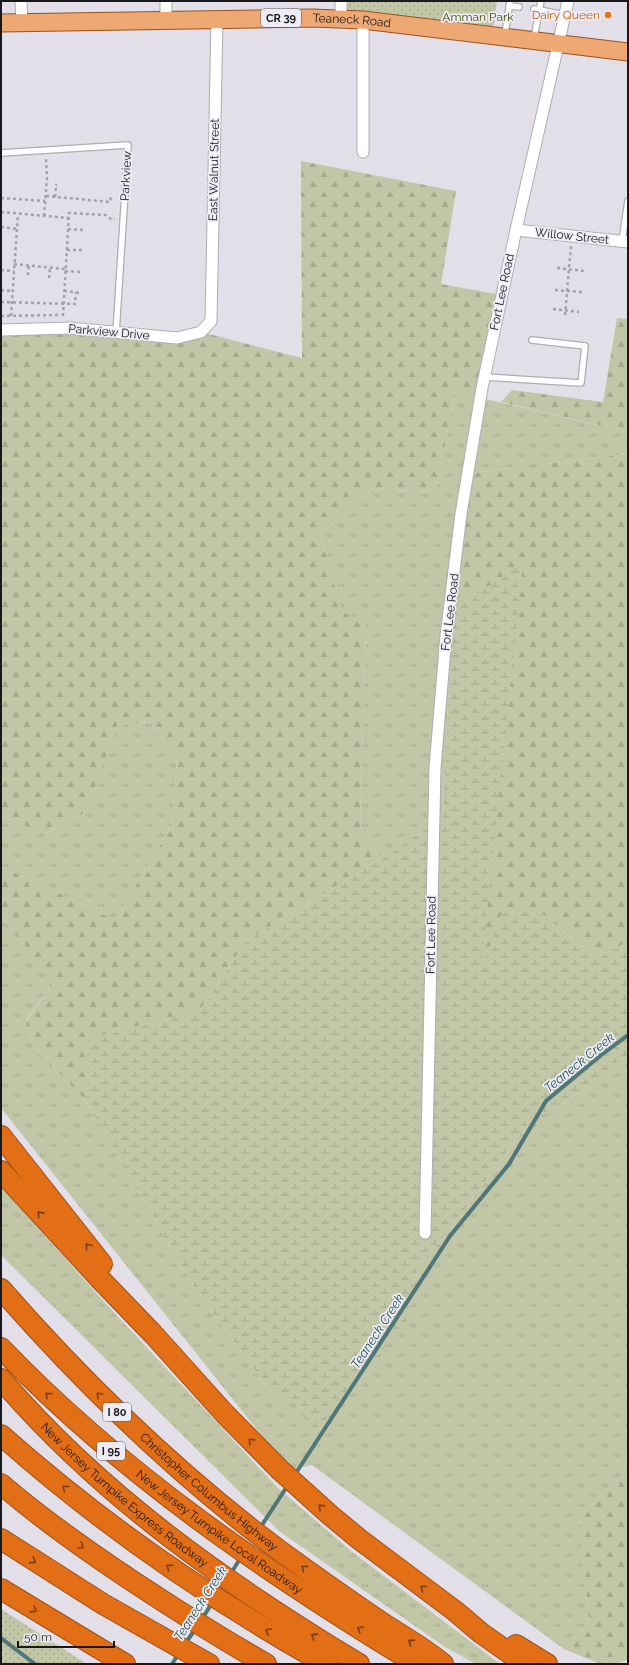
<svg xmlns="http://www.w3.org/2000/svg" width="629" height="1665" viewBox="0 0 629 1665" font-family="Raleway,sans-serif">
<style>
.grass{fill:url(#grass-tufts)}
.forest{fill:url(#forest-firs)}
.wetland{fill:url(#wetland-marsh)}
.park{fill:url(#park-dots)}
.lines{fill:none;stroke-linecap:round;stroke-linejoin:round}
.stream{stroke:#4f7678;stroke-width:4}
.service-casing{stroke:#afacb5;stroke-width:8}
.minor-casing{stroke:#afacb5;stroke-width:13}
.primary-casing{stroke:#9c5018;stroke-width:19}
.motorway-casing{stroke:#9c5018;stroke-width:22}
.path{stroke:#a4a1aa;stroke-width:2.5;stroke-dasharray:3 3;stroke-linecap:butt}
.service{stroke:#fff;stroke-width:5.5}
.minor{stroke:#fff;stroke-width:11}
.primary{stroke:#eea873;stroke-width:17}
.motorway{stroke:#e26e16;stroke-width:20}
.oneway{stroke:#733f19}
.food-dot{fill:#e8710a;stroke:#efecf6;stroke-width:1.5}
.labels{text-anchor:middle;stroke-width:3.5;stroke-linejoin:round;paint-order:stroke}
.shield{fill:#efecf6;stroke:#59585d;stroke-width:1}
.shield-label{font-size:11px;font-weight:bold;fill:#19181c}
.food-label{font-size:12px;fill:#c56008;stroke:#efecf6;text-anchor:end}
.park-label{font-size:12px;fill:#444a00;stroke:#efecf6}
.street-label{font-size:12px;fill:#19181c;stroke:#efecf6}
.water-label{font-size:13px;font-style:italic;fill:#1a4e4e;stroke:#efecf6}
</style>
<defs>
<pattern id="grass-tufts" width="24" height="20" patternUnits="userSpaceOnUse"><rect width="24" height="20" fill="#c1c6a6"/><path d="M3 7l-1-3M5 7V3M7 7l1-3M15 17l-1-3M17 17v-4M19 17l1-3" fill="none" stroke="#a5a98e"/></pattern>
<pattern id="forest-firs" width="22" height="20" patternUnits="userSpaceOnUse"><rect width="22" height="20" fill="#c1c6a6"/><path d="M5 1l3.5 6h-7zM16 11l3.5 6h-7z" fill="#a5a98e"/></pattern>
<pattern id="wetland-marsh" width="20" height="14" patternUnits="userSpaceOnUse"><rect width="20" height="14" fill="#c1c6a6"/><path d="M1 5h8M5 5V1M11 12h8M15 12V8" fill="none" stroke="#a5a98e"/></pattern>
<pattern id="park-dots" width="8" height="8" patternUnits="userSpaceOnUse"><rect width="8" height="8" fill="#c1c6a6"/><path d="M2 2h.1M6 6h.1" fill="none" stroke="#a5a98e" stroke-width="1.8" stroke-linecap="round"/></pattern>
</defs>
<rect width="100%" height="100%" fill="#e2dfe9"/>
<g class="grass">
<path d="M455,392L628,432V454L472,473L452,610L443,817L381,859L360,828L366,626L342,611L320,535L371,489L436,492Z"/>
<path d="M150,722L177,759L172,825L115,920L1,866V816L46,834L87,811L116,725Z"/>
<path d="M1,915L54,982L26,1020L36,1049L86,1101L192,1284L273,1395L407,1319L419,1265L450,1229L533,1117L557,1108L628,1055V1458L623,1474L579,1517L589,1621L564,1649L312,1465L289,1470L1,1108Z"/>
<path d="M1,1187L107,1305L278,1488L351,1551L500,1664H476L445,1647L279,1531L1,1255Z"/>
</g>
<g class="forest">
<path d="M301,161L456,191L441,284L502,295L480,399L455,392L436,492L371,489L320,535L342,611L366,625L360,828L381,859L246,941L200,1010L89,1039L86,1101L36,1049L26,1021L54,982L1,915V866L115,920L172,825L177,759L150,722L117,725L87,811L46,834L1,816V330L177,338L201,332L302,358Z"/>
<path d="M617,318L628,319V432L501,402L512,390L603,402Z"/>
<path d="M628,454V942L597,958L539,911L480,972L452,610L472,473Z"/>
<path d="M628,1458V1660L613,1664H600L564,1649L589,1621L579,1517L623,1474Z"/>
</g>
<path class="wetland" d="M523,563L481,970L502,912L539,911L597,958L628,942V1055L557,1108L533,1117L450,1229L419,1265L407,1319L311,1438L299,1401L273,1395L192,1284L86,1101L88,1039L200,1010L246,941L381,859L443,817L452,610Z"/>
<g class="park">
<path d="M341,1H497L492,36L341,19Z"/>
<path d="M1,1609L87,1664H1Z"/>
</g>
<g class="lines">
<g class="stream">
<path d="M294,1476L450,1236L509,1164L546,1101L600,1056L628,1035"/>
<path d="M260,1528L288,1485"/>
<path d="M230,1575L241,1557"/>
<path d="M202,1619L212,1603"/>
<path d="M1,1638L35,1664"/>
<path d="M185,1644L196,1628"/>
<path d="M172,1664L179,1653"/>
</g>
<g class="service-casing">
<g id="service">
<path d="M509,6L519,7"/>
<path d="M534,9L565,15"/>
<path d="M505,34L510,1"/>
<path d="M534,38L541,1"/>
<path d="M1,153L128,145L116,333"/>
<path d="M622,241L628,201"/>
<path d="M485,377L581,383L585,346L532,340"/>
</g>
</g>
<g class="minor-casing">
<g id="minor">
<path d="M21,1L22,24"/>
<path d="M341,19V1"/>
<path d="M166,20V1"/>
<path d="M363,20V152"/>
<path d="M516,230L628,242"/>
<path d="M1,330L70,328L177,338L201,332L211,321L217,19"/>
<path d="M425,1233L435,768L446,636L461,514L482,388L516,230L568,1"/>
</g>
</g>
<g class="primary-casing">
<g id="primary">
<path id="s1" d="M1,23L312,18L363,20L628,52"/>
</g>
</g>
<g class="motorway-casing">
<g id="motorway">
<path d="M1,1136L102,1264"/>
<path d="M1,1171L100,1279L153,1334L225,1414L279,1469L330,1515L359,1539L455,1611L481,1633L525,1664"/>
<path id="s2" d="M1,1289C85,1385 177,1474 280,1551C313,1575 347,1599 381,1622C402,1636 424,1648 443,1664"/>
<path id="s3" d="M1,1348C122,1474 267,1573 417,1664"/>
<path id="s4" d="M1,1379C101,1496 228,1585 359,1664"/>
<path d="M1,1435C100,1523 210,1599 326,1664"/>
<path d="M1,1484C51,1527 107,1565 163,1601C197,1623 231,1644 266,1664"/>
<path d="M1,1539L103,1604L209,1664"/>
<path d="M1,1589L125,1664"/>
<path d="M516,1645L547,1664"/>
</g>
</g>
<g class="path">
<path d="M46,196L110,202L111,196"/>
<path d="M55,197L56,185H57"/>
<path d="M1,198L45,201"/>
<path d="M1,212L69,218"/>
<path d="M44,216L47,178L46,158"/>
<path d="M1,227L17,229"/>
<path d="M68,229L83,230"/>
<path d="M67,250H84"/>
<path d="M14,264L65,269"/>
<path d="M557,268L584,271"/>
<path d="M1,270L14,271"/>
<path d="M65,271L81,272"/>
<path d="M28,275L29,265"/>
<path d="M49,278L50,267"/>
<path d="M1,290L12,291"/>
<path d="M555,290L582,292"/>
<path d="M64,291L81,293"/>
<path d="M1,302L75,304L76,292"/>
<path d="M553,309L579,312"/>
<path d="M565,315L571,246"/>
<path d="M1,316L58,315"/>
<path d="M11,316L18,214"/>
<path d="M63,316L69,213L106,215L111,219H115"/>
</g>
<use href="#service" class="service"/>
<use href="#minor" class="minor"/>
<use href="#primary" class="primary"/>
<use href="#motorway" class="motorway"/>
</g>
<defs><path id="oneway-chevron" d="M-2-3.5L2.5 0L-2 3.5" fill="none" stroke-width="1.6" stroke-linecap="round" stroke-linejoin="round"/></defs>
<g class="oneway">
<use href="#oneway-chevron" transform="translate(40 1214) rotate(-132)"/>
<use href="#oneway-chevron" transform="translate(88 1246) rotate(-128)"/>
<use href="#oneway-chevron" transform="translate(48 1395) rotate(-137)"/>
<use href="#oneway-chevron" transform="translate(99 1395) rotate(-135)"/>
<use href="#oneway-chevron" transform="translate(251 1441) rotate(-134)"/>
<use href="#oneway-chevron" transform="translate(65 1488) rotate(-141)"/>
<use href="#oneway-chevron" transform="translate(321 1507) rotate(-138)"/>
<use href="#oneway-chevron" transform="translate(81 1546) rotate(35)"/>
<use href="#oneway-chevron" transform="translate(33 1561) rotate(33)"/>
<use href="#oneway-chevron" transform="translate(169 1567) rotate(-144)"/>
<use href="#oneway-chevron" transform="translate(304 1568) rotate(-144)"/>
<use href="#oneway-chevron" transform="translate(423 1588) rotate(-144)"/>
<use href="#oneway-chevron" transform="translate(34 1610) rotate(32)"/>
<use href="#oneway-chevron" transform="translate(360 1629) rotate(-148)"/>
<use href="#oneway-chevron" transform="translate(268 1631) rotate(-150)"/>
<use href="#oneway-chevron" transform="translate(314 1636) rotate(-147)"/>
<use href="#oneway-chevron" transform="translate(411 1642) rotate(-147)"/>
</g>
<circle class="food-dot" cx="608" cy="15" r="4"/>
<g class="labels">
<g class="shield">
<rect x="261" y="9" width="40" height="18" rx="3"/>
<rect x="103" y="1403" width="28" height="18" rx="3"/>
<rect x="97" y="1442" width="28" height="18" rx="3"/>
</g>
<g class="shield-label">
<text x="281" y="22">CR 39</text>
<text x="117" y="1416">I 80</text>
<text x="111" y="1455">I 95</text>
</g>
<g class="food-label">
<text x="600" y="19">Dairy Queen</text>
</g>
<g class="park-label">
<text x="478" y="21">Amman Park</text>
</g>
<g class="street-label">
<text dy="4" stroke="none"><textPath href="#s1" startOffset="351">Teaneck Road</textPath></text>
<text transform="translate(214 170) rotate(-89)" y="4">East Walnut Street</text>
<text transform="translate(126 176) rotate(-87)" y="4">Parkview</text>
<text transform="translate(572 236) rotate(6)" y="4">Willow Street</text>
<text transform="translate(502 292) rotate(-78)" y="4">Fort Lee Road</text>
<text transform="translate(109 332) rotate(5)" y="4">Parkview Drive</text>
<text transform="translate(450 612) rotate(-83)" y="4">Fort Lee Road</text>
<text transform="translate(431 935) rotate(-89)" y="4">Fort Lee Road</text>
<text dy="4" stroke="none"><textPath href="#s2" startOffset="291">Christopher Columbus Highway</textPath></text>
<text dy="4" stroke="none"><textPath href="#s4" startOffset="170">New Jersey Turnpike Express Roadway</textPath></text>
<text dy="4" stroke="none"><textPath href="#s3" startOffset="286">New Jersey Turnpike Local Roadway</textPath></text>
</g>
<g class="water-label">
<text transform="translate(579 1062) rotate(-39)" y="5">Teaneck Creek</text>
<text transform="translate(377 1331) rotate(-57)" y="5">Teaneck Creek</text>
<text transform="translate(200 1603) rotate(-57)" y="5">Teaneck Creek</text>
</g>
</g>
<rect width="629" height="1665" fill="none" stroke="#19181c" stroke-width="4"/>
<path d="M18 1641v6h96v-6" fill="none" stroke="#19181c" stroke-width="2"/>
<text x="24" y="1641" font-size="12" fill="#19181c" stroke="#efecf6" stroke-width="3" paint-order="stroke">50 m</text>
</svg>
